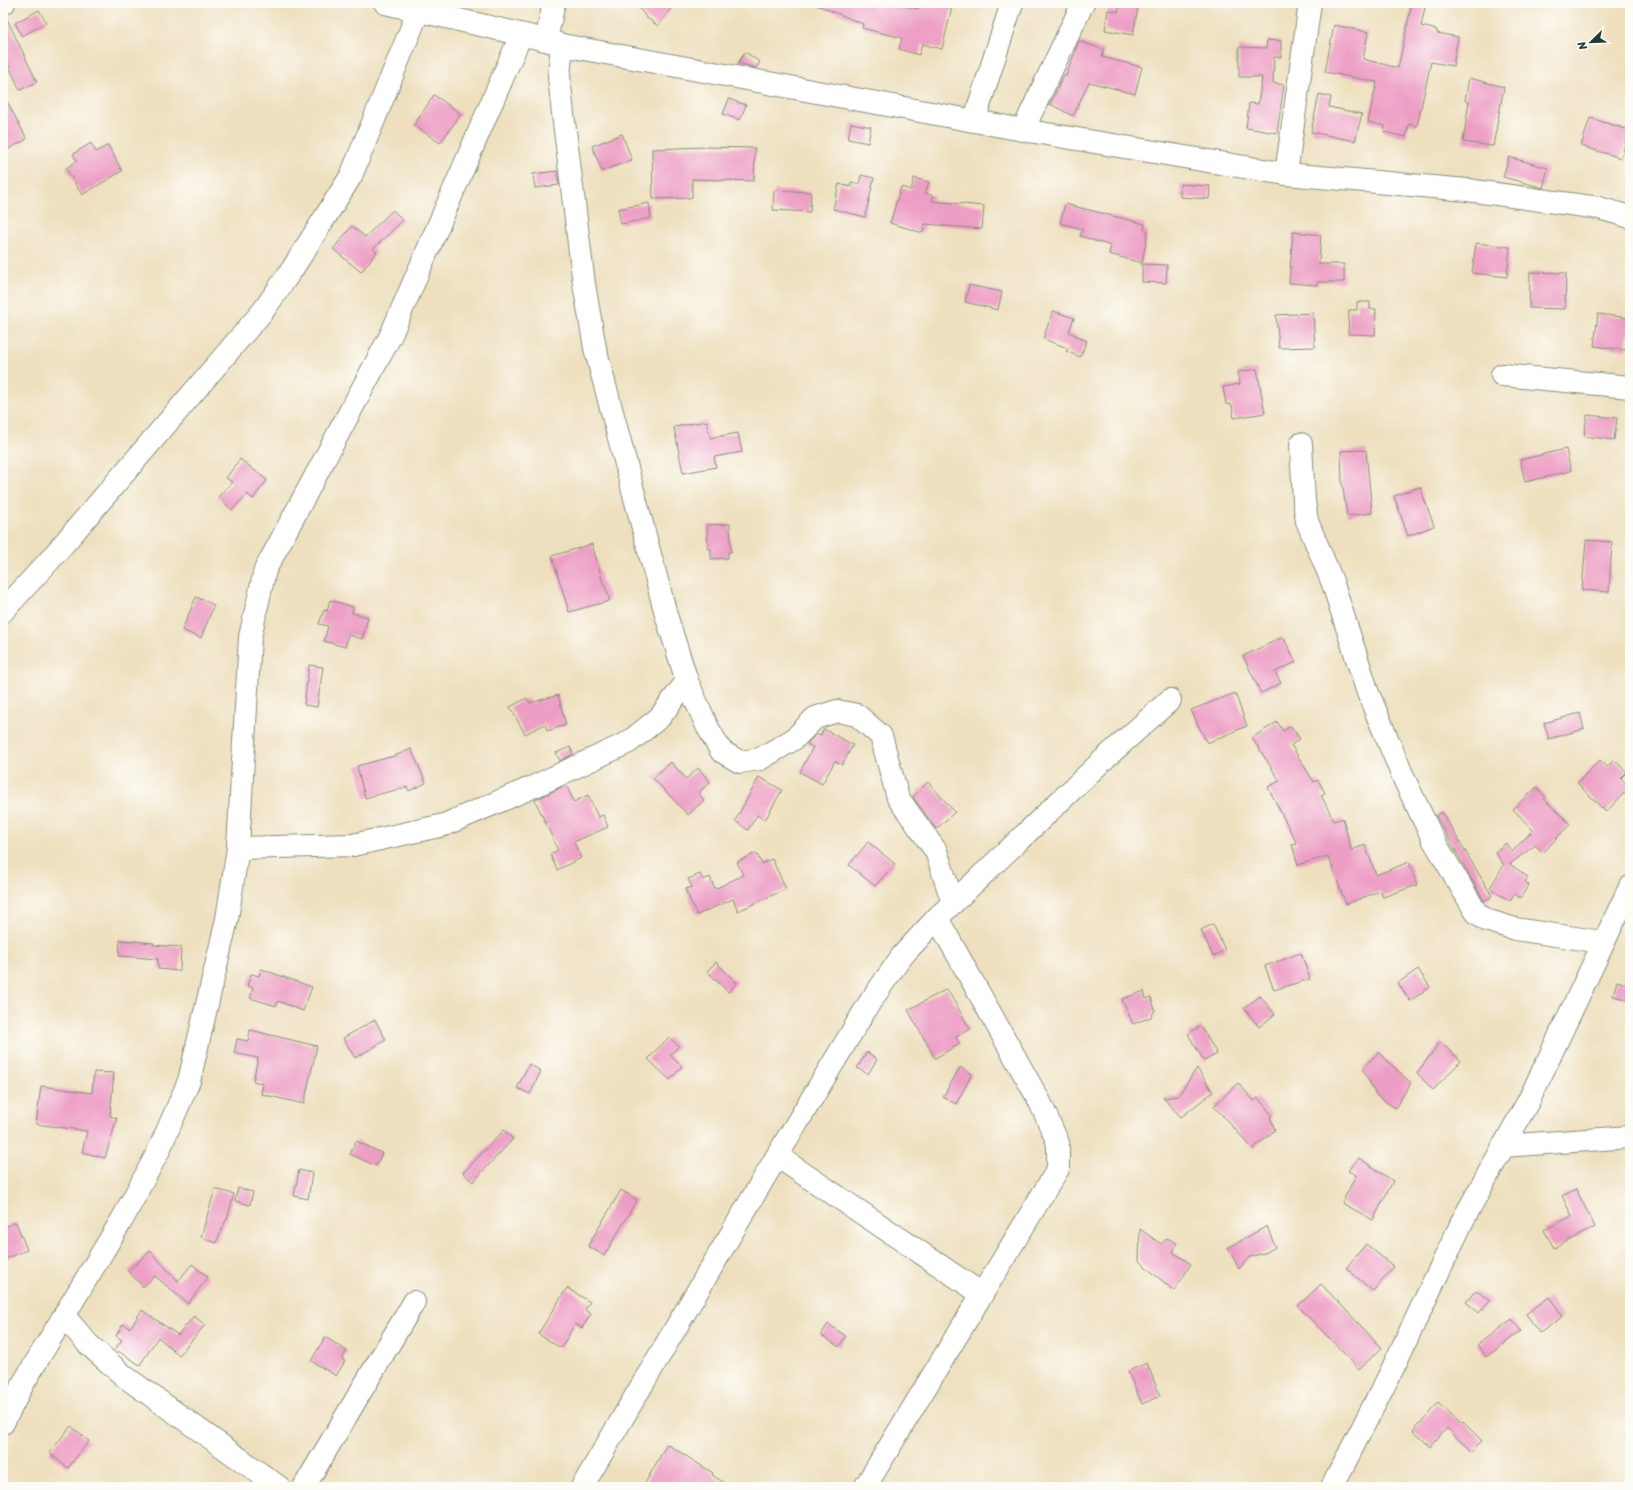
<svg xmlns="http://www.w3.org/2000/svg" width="1633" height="1490" viewBox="0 0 1633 1490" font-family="Sriracha,sans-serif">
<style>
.building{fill:#ed9ec5}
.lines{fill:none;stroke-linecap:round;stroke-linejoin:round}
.minor-casing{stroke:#868e7a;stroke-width:24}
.minor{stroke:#fff;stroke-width:22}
</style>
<rect width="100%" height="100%" fill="#fdfcf7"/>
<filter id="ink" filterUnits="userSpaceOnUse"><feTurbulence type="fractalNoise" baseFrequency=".025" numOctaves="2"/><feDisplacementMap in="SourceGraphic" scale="8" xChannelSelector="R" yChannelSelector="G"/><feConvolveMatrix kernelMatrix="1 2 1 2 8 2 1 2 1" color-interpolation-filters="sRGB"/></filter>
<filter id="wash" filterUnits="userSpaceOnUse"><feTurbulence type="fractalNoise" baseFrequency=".012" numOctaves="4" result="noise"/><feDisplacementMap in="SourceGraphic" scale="16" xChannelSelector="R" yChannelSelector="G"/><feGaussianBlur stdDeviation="0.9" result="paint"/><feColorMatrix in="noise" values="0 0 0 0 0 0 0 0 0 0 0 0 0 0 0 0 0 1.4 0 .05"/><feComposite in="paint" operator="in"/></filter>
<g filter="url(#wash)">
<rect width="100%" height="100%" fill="#eee0bf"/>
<g id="blocks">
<g class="building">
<path d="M635,3H675L658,26L647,18Z"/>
<path d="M812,3H891L918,9L919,3H953L942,49L922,44L919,55L899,49L902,38L862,28L863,24Z"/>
<path d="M1412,3H1426L1421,26L1437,30V33L1458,37L1453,66L1431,62L1417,126L1409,124L1406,137L1384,132L1385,126L1368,122L1377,82L1325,72L1334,25L1368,32L1363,59L1398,68Z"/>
<path d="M1120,4L1138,7L1133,35L1105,30L1108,10L1118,12Z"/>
<path d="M39,10L46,23L22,36L15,23Z"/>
<path d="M5,15L37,82L20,90L3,53V16Z"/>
<path d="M1267,40L1281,41V57H1274L1273,83L1284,85L1277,133L1246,128L1249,103L1258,104L1262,77H1239V47L1266,48Z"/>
<path d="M1079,41L1104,50L1102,57L1142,67L1135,94L1089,82L1073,116L1050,104L1064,75L1066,76Z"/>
<path d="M745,52L760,62L756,68L738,63Z"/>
<path d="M1469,78L1504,87L1493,146L1463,142L1469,102L1465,101Z"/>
<path d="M3,94L27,139L3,152Z"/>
<path d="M1319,94L1331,97L1329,107L1362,114L1355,141L1311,132Z"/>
<path d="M434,95L461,114L440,143L414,125Z"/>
<path d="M729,99L746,105L740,120L723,114Z"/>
<path d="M1590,118L1629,130L1621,158L1581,146Z"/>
<path d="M851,123L871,127L868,143L848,139Z"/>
<path d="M622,134L632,160L602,171L592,146Z"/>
<path d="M91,143L96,152L108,145L122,171L82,195L66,168L77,161L73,154Z"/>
<path d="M707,147L755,148L754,181L692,179V198L653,199L652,149Z"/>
<path d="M1509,157L1548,168L1543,188L1503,177Z"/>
<path d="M557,171L559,185L535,188L533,174Z"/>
<path d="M861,175L874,178L865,217L833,209L839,184L851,187V182L859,184Z"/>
<path d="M914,178L929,182L925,193L934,196L932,201L984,206L982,229L925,224L923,233L890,223L901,187L911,190Z"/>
<path d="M1180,184L1210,186L1209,199L1180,197Z"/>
<path d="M774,190L811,192L810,212L773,210Z"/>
<path d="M649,203L651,218L621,224L618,209Z"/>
<path d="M1065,204L1145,224L1144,229L1148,231L1142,263L1109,254L1111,246L1080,236L1082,229L1060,223Z"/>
<path d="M393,210L403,220L373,249L377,252L361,272L333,249L352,226L365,237Z"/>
<path d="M1293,232L1321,235L1319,264H1344V282H1318L1317,285L1289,283Z"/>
<path d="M1476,243L1510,247L1507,277L1472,273Z"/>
<path d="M1142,264L1167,265L1166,283L1142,282Z"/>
<path d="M1530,272L1566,273L1565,309L1529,308Z"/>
<path d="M969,285L1002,292L998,310L965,302Z"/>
<path d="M1357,302H1370V309H1376L1375,335L1348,334L1349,310H1357Z"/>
<path d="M1053,311L1074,318L1069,332L1087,341L1080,357L1066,351L1068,348L1043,339Z"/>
<path d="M1313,313L1315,347L1279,348L1276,315Z"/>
<path d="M1598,314L1630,318L1626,350L1594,346Z"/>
<path d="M1257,369L1265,413L1234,418L1232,405L1226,404L1223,387L1240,384L1238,372Z"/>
<path d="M1587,415L1617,418L1614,440L1584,436Z"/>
<path d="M707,421L710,438L738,433L742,452L714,457L716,467L683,473L674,427Z"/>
<path d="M1566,449L1571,471L1525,482L1520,460Z"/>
<path d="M1366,450L1372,513L1347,516L1342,482L1341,451Z"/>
<path d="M240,459L267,480L253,499L247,494L232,510L218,497L232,482L226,478Z"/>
<path d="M1420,487L1434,526L1408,536L1394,496Z"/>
<path d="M730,524L731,552H728V558L711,559V549H708L707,525Z"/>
<path d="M1586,540L1612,542L1609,592L1582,590Z"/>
<path d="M592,544L604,586H605L609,597V601L569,612L552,556Z"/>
<path d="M196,597L214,605L201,638L182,630Z"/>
<path d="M330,600L353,607L352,613L368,617L362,639L348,635L345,647L324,641L328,626L319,624L324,610L327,611Z"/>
<path d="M1283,637L1296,662L1275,672L1281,683L1261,693L1243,656Z"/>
<path d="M309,665L323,667L317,707L304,705Z"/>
<path d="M1235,693L1247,726L1207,743L1191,710Z"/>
<path d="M558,695L566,725L547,731L545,724L525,734L510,707L527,698L530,703Z"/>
<path d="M1580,713L1584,729L1549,739L1544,723Z"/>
<path d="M1277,722L1283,731L1291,726L1300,739L1291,745L1314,782L1318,780L1325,793L1321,795L1334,821L1343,818L1351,850L1365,845L1376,875L1409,862L1417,885L1383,897L1380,891L1346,904L1328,856L1298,865L1292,845L1297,844L1268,787L1280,781L1252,738Z"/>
<path d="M824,729L853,745L842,765L835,761L822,784L800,772L813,747L807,744L816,734L820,736Z"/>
<path d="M570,747L573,754L560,761L556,753Z"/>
<path d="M411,749L426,783L409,791L407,787L365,798L357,766L394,756Z"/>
<path d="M1600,760L1607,767L1614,760L1627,772L1621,778L1630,787L1606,812L1577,783Z"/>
<path d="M671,762L686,779L698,768L710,782L698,793L704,800L688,815L653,778Z"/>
<path d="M759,777L782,790L765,820L757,815L748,830L735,821Z"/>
<path d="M928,782L955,812L936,829L913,797Z"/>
<path d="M566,785L574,802L588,795L598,817L603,815L608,827L574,842L581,858L557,870L550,854L558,850L535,800Z"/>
<path d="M1537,787L1546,798L1544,799L1570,824L1543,853L1535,845L1510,864L1528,877L1525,882L1529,885L1520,898L1514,894L1510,901L1490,888L1504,865L1495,852L1506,843L1512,852L1533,830L1513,809Z"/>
<path d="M1442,812L1492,896L1484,901L1436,816Z"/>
<path d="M868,842L895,864L875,886L849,865Z"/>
<path d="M756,853L762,864L772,859L786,889L738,911L733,899L697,915L685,889L692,887L688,879L700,874L703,880L710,877L715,889L743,875L737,862Z"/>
<path d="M1213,924L1225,950L1213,956L1201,930Z"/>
<path d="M120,940L154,943L153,945L181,947L180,971L158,969V959L119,956Z"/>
<path d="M1301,953L1310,979L1274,990L1265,966Z"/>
<path d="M716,962L737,983L728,992L707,971Z"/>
<path d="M261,969L312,987L303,1011L278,1001L276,1006L250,998L253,988L247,986L251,974L259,976Z"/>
<path d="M1418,969L1430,987L1410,1001L1398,983Z"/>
<path d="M1617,981L1630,985V1000L1613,996Z"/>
<path d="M947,989L970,1029L956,1037L960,1044L935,1058L908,1010Z"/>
<path d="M1144,991L1146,999L1151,997L1155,1010L1151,1017L1133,1024L1122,999Z"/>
<path d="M1260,996L1275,1014L1259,1027L1244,1008Z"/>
<path d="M375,1020L386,1040L355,1058L343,1038Z"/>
<path d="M1201,1026L1217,1054L1204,1061L1188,1034Z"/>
<path d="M250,1030L317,1046L304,1104L261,1094L263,1084L253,1081L258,1058L234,1053L237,1039L248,1041Z"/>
<path d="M669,1037L679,1046L670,1055L682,1067L670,1080L648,1059Z"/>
<path d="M1440,1042L1461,1061L1433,1090L1417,1073Z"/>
<path d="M867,1052L877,1059L868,1074L857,1068Z"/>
<path d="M1378,1052L1411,1083L1395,1108L1376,1095L1363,1069Z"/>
<path d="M529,1064L541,1071L530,1094L517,1088Z"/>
<path d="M960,1067L972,1074L956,1104L943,1097Z"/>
<path d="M1197,1068L1213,1092L1181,1117L1163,1098L1178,1096Z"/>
<path d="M94,1072L114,1073L110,1116L117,1118L105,1158L82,1152L87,1131L36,1124L41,1086L92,1093Z"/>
<path d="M1238,1083L1254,1101L1258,1098L1272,1115L1270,1117L1275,1130L1253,1149L1214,1106Z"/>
<path d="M504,1130L513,1139L473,1182L463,1173Z"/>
<path d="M356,1141L382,1153L376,1166L350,1154Z"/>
<path d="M1359,1158L1393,1181L1373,1220L1342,1203L1356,1175L1348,1171Z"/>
<path d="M299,1170L312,1173L308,1199L294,1196Z"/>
<path d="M238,1188L253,1192L250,1205L235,1201Z"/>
<path d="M215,1189L234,1194L227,1220H226L216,1243L201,1237Z"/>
<path d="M1576,1189L1595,1227L1554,1248L1544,1230L1572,1216L1562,1196Z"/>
<path d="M621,1190L637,1200L604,1256L588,1246Z"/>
<path d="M16,1222L27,1250L3,1260V1228Z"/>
<path d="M1267,1226L1275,1247L1267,1252L1250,1257L1239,1269L1228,1248Z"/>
<path d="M1140,1229L1161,1244L1167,1238L1177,1243L1173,1252L1191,1264L1174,1291L1139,1261Z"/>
<path d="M1366,1244L1394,1267L1373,1291L1346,1268Z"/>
<path d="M150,1251L178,1281L192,1264L208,1277L188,1304L155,1276L143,1287L128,1271Z"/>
<path d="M1321,1284L1382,1348L1359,1369L1298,1306Z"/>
<path d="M567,1288L590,1302L585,1310L591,1314L582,1328L575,1324L561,1348L538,1334Z"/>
<path d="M1476,1290L1490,1301L1479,1313L1466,1302Z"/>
<path d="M1549,1297L1563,1316L1540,1333L1526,1314Z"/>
<path d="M142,1310L178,1335L194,1316L205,1325L179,1355L158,1337L140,1365L115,1349L122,1340L116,1336L123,1324L130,1328Z"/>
<path d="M1512,1319L1521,1331L1486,1357L1477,1345Z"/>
<path d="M828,1324L846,1336L839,1347L821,1335Z"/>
<path d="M325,1337L347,1351L342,1359L345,1361L336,1376L311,1361Z"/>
<path d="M1147,1363L1160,1396L1142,1404L1128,1371Z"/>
<path d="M1438,1403L1461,1424L1463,1422L1482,1441L1472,1452L1447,1428L1431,1447L1413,1431Z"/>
<path d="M71,1426L89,1441L68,1468L49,1453Z"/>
<path d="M667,1444L713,1473L712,1475L731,1487H643Z"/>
</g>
</g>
</g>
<g filter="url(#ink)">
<use href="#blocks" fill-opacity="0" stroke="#868e7a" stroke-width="1"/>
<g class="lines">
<g class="minor-casing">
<g id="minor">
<path d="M3,3H4"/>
<path d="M385,3L546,40L562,45L1023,130L1286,174L1467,190L1599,208L1630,217"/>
<path d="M546,40L554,3"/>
<path d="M562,45L559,76L563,114L584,284L595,348L667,618L687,681L707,726L721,751L740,762L760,759L794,739L815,718L837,711L857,715L881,736L898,798L936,851L953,903"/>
<path d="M974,121L1012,3"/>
<path d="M1023,130L1083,3"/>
<path d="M1286,174L1310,3"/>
<path d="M1502,375L1630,387"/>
<path d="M1301,444L1304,501L1307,521L1332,581L1368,693L1405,781L1434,841L1476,912L1486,920L1515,929L1602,942"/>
<path d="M3,611L49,561L263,311L293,268L351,176L418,12"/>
<path d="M238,848L353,845L444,825L535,786L629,742L660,717L687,681"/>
<path d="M1503,1146L1630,1137"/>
<path d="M777,1156L982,1294"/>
<path d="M64,1316L88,1344L124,1376L279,1487"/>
<path d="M3,1423L24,1382L123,1218L158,1152L189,1081L227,919L238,848L250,637L265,570L390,337L521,35"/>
<path d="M304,1487L414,1302"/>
<path d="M582,1487L777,1156L870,1002L902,956L937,918L1101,762L1170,700"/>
<path d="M865,1487L1058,1169V1143L1040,1102L937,918"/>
<path d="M1332,1487L1389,1376L1464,1218L1530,1098L1630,887"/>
</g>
</g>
<use href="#minor" class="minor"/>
</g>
</g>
<rect width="1633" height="1490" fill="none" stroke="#fdfcf7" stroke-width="16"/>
<g transform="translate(1591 42) rotate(247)" stroke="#fdfcf7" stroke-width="3" paint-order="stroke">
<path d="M0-3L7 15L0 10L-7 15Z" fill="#1f3d34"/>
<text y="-6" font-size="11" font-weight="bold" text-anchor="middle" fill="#1f3d34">N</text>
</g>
</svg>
